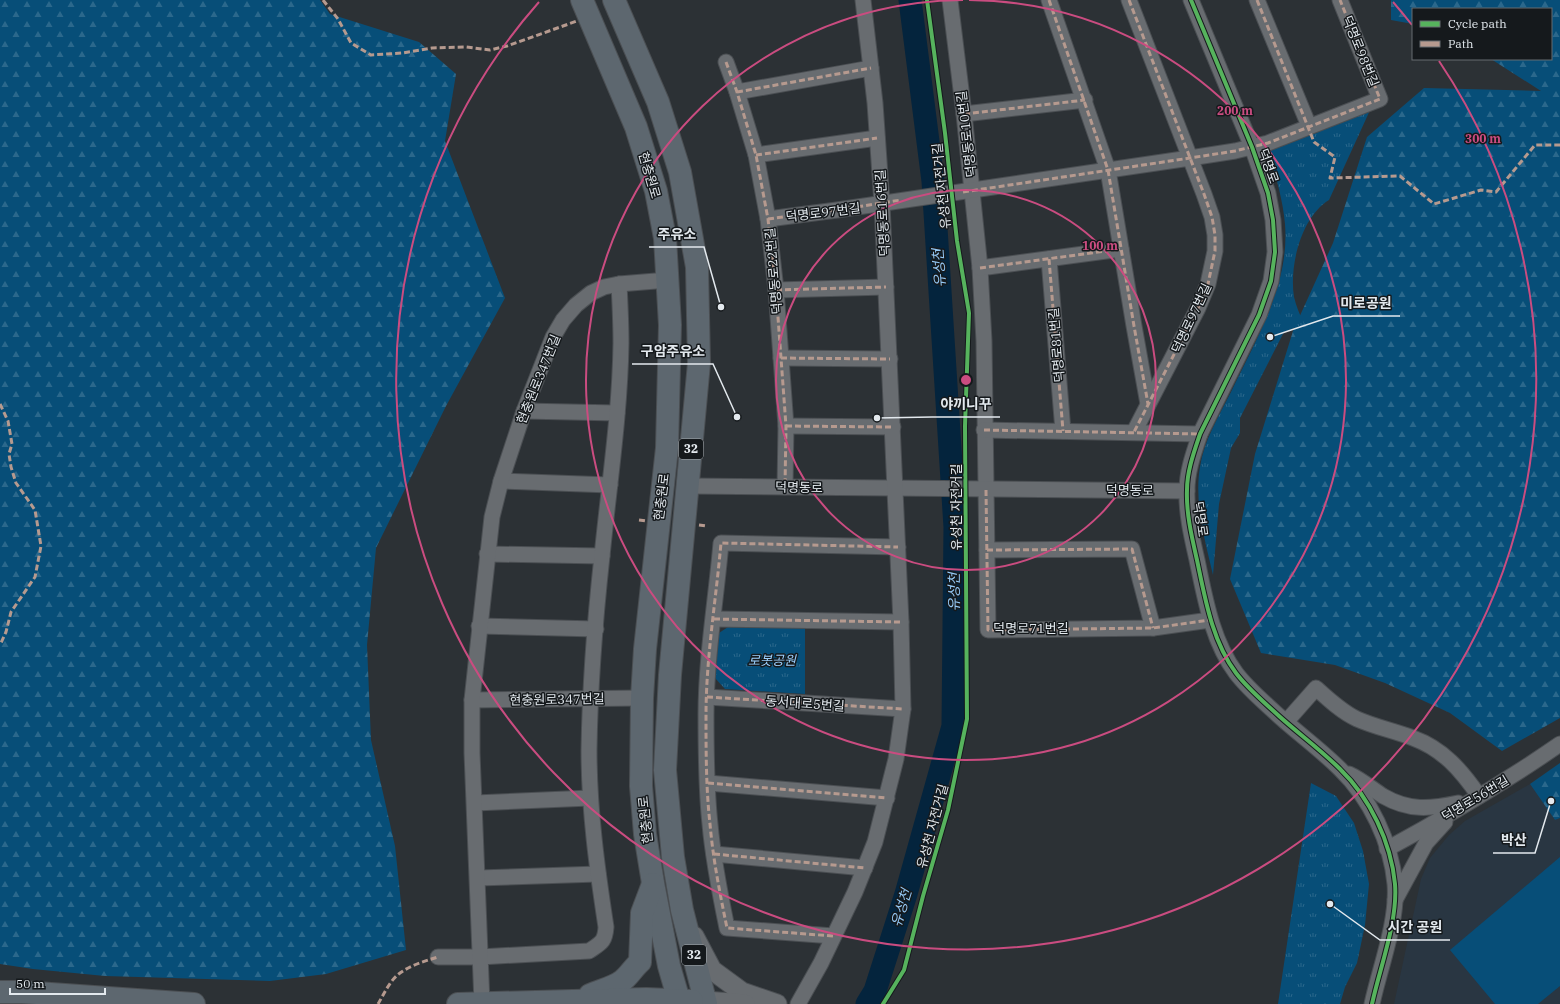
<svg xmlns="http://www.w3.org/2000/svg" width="1560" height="1004" viewBox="0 0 1560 1004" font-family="'IBM Plex Serif','Noto Sans KR',serif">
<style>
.built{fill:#293642}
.forest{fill:url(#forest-firs)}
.park{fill:url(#park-tufts)}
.pitch{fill:#074e78}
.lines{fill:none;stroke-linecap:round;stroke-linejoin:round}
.river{stroke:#04243d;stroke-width:23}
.minor-casing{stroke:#4b4f53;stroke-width:17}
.tertiary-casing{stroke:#4b4f53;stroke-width:21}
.primary-casing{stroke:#4b4f53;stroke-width:24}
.minor{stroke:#686c70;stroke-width:15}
.tertiary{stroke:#686c70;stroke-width:19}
.primary{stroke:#5d676f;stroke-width:22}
.quiet{stroke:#b69a8f;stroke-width:3;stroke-dasharray:6 3;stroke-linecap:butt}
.cycleway-casing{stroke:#15191c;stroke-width:6}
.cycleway{stroke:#56b35d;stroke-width:4}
.ring{fill:none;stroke:#ca4c80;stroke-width:2}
.labels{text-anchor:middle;stroke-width:3;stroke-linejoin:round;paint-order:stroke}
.shield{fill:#15191c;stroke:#a5abaf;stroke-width:1}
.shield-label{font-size:12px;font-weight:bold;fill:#e3e9ee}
.street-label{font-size:13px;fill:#e3e9ee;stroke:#15191c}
.park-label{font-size:13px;font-style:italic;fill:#9bcffc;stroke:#15191c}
.water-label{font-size:14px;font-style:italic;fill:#94c8f5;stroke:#15191c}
.centre{fill:#ca4c80;stroke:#15191c;stroke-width:2}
.ring-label{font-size:12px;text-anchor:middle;font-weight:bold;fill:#ca4c80;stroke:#15191c;stroke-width:3;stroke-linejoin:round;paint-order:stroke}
.leader{fill:none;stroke:#e3e9ee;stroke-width:1.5}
.callout-dot{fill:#e3e9ee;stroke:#15191c;stroke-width:1.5}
.callout-label{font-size:14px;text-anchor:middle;font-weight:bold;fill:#e3e9ee;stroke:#15191c;stroke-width:3;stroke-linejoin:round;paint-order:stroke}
</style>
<defs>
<pattern id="forest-firs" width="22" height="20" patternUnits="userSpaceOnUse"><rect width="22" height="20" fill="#074e78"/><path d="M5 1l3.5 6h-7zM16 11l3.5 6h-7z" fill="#2b688c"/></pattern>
<pattern id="park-tufts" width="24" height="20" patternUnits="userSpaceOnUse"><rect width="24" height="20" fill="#074e78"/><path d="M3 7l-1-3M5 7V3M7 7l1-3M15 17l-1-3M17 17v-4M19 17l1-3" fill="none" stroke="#2b688c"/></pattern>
</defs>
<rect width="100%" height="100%" fill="#2c3135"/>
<path class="built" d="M1530,784L1555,820L1560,818V1004H1394L1421,879L1430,858L1449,835L1465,821Z"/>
<g class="forest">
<path d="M0,0H320L330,14L419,42L456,74L445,141L505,298L446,406L376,548L367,645L371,740L395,846L406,950L326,974L270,981L105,976L33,969L0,964Z"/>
<path d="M1391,0H1560V718L1502,751L1450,713L1385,683L1335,665L1261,653L1230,579L1255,454L1293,331L1333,243L1367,137L1424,88L1541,91L1491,59H1551V9H1413V24L1391,20Z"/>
<path d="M1560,763V818L1555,820L1530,784Z"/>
</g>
<g class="park">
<path d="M1371,108L1329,200C1301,217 1289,266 1294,297C1296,306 1300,315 1304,324L1284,332L1240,418V433L1231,448L1219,504L1213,575C1205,540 1194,503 1200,467C1204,440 1219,416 1231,392C1256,339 1290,284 1285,224C1283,200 1276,177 1269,153L1271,149Z"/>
<path d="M728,627L805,628V694L725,689L715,678L719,633Z"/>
<path d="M1311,783L1336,796L1354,823L1363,851L1369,884L1365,925L1357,963L1345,987L1340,1004H1278Z"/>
</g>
<path class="pitch" d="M1560,857V986L1538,1004H1495L1450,950Z"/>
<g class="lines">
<path class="river" d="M867,1004L875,991L906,894L953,726L955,527L933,181L910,0"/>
<g class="minor-casing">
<g id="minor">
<path d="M950,0L964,114L980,268L984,341L988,630L1153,628L1210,620"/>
<path d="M1049,0L1108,170L1134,326L1148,404"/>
<path d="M1129,0L1204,194L1212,217L1215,235V251L1208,284L1198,308L1134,432"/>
<path d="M1191,0L1252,147L1268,193L1273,220L1275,252L1271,281L1259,315L1200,434C1194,452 1187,471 1187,490C1186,513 1192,538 1197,560C1205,598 1212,641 1236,673C1248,689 1264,702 1279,716C1299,734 1321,750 1340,769C1370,798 1391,842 1395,884C1398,921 1380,967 1372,1004"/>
<path d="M1257,0L1309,126"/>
<path d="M726,62L737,92L756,155L768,219L776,290L786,426L785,487"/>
<path d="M737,92L871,68"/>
<path d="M964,114L1085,100"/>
<path d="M756,155L877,138"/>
<path d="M768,219L837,210L1190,158L1235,151L1268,143L1380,99L1340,0"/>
<path d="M1049,259L1063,431"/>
<path d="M980,268L1121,249"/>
<path d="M776,290L886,287"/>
<path d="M781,358L890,359"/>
<path d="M524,411L617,413"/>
<path d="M786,426L893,427"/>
<path d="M984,430L1200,434"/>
<path d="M501,481L610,485"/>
<path d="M688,486L1187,491"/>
<path d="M987,550L1132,549L1153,628"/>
<path d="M487,554L602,556"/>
<path d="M714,619L901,622"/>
<path d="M479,626L596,629"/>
<path d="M707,697L903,709"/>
<path d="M472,700L642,698"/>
<path d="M1286,722L1316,688C1328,699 1342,712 1357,719C1375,727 1395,731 1413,738C1443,749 1461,770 1479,796"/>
<path d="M1349,774C1362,780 1372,789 1383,796C1409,811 1430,809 1458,803"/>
<path d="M708,783L887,798"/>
<path d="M475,803L590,798"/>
<path d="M1387,849C1446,817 1505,782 1560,744"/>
<path d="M714,854L865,868"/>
<path d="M478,878L598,874"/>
<path d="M1395,900L1426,843L1445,822"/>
<path d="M833,936L727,928C720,894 713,859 710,824C706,788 706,751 706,715C706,658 716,600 721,543L898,547"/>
<path d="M438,957H480L589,951C601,943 605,942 606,927C597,868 589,810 589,750C590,685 595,620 602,556C609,485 620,414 621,343C621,323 620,304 619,284"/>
<path d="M482,1003L472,753V700L492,517L501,481L524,411L553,337L563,320L576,305L591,293L604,287L619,284L668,280"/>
<path d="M798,1004L821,963L855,892L875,842L896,759L903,709L901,622L882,204L875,103L863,0"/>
</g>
</g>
<g class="tertiary-casing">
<g id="tertiary">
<path d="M694,936L712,970L742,992L777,1004"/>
<path d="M705,1001L745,1004"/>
</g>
</g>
<g class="primary-casing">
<g id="primary">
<path d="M582,0L636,127L656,191L665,238L670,325L667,448L645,649L642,698L641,786L645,834L653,883L669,966L680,1004"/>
<path d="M614,0L658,102L680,172L697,267L699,363L670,675L665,770L673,857L682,910L706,1004"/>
<path d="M0,992H22L194,1004"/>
<path d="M590,995C601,990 613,988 622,981C629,976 633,968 640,962L642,913L653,884"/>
<path d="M458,1004L646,999L692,1001"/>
</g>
</g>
<use href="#minor" class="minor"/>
<use href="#tertiary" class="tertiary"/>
<use href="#primary" class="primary"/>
<g class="quiet">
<path d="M323,0L338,19L351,43L371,55L403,53L432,48L466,47L490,50L507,46L577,21"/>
<path d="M1049,0L1108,170L1134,326L1148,404"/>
<path d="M1129,0L1204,194L1212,217L1215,235V251L1208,284L1198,308L1134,432"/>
<path d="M1257,0L1314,142L1335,157L1330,178L1400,176L1434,204L1481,190L1496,192L1535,145H1560"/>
<path d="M726,62L737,92L756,155L768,219L776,290L786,426L785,487"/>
<path d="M737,92L871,68"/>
<path d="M964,114L1085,100"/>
<path d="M756,155L877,138"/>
<path d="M963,192L1190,158L1235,151L1268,143L1380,99L1340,0"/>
<path d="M768,219L837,210L901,200"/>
<path d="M1049,259L1063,431"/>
<path d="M980,268L1121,249"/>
<path d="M776,290L886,287"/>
<path d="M781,358L890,359"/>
<path d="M0,404L8,421L12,444L9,454L11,467L16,483L35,510L41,546L35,577L11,612L6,632L0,645"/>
<path d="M786,426L893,427"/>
<path d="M984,430L1200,434"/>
<path d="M986,490L988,630L1153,628L1210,620"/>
<path d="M639,520L646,521"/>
<path d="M699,525L706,526"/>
<path d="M987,550L1132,549L1153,628"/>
<path d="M714,619L901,622"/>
<path d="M707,697L903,709"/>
<path d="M708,783L887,798"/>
<path d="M714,854L865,868"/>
<path d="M833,936L727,928C720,894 713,859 710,824C706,788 706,751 706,715C706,658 716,600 721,543L898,547"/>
<path d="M378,1004C384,994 390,980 400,973C411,965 425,961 438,957"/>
</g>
<g class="cycleway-casing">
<g id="cycleway">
<path d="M1191,0L1252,147L1268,193L1273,220L1275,252L1271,281L1259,315L1200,434C1194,452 1187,471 1187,490C1186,513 1192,538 1197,560C1205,598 1212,641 1236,673C1248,689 1264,702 1279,716C1299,734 1321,750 1340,769C1370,798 1391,842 1395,884C1398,921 1380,967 1372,1004"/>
<path d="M883,1004L904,970L923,896L948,810L967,719L965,426L969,313L957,241L945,133L927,0"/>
</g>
</g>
<use href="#cycleway" class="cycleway"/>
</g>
<g class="ring">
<circle cx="966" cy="380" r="190"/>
<path d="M969 0A380 380 0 1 1 963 0"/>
<path d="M1393 2A570 570 0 0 1 1412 25M1439 61A570 570 0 1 1 539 2"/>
</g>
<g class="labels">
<g class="shield">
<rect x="679" y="439" width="24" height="20" rx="3"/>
<rect x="682" y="945" width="24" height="20" rx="3"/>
</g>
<g class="shield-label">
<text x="691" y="453">32</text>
<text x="694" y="959">32</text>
</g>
<g class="street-label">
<text transform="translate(1361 51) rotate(68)" y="5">덕명로98번길</text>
<text transform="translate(966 134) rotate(-97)" y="5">덕명동로10번길</text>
<text transform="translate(1269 166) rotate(70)" y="5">덕명로</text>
<text transform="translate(650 175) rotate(74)" y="5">현충원로</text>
<text transform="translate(941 186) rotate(-96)" y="5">유성천 자전거길</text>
<text transform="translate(823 212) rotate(-7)" y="5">덕명로97번길</text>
<text transform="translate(882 213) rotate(-93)" y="5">덕명동로16번길</text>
<text transform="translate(773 271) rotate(-95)" y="5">덕명동로22번길</text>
<text transform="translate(1191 318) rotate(-65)" y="5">덕명로97번길</text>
<text transform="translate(1056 345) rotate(-95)" y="5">덕명로81번길</text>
<text transform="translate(538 379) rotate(-68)" y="5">현충원로347번길</text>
<text transform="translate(799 487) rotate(1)" y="5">덕명동로</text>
<text x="1130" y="495">덕명동로</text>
<text transform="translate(661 497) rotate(-83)" y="5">현충원로</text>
<text transform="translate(956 507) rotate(-90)" y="5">유성천 자전거길</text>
<text transform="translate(1201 519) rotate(82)" y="5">덕명로</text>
<text x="1031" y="633">덕명로71번길</text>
<text transform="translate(557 699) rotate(-1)" y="5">현충원로347번길</text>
<text transform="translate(805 703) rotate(4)" y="5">동서대로5번길</text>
<text transform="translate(1475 798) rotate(-31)" y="5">덕명로56번길</text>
<text transform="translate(645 820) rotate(-96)" y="5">현충원로</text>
<text transform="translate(932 826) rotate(-75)" y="5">유성천 자전거길</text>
</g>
<g class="park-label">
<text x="772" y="665">로봇공원</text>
</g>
<g class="water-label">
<text transform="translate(939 268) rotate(-94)" y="5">유성천</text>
<text transform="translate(954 592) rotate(-90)" y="5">유성천</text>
<text transform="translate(901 908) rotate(-73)" y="5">유성천</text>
</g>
</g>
<circle cx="966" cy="380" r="6" class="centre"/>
<g class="ring-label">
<text x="1235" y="115">200 m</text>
<text x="1483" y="143">300 m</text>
<text x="1100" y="250">100 m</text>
</g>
<path class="leader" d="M721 307L704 247H649M1270 337L1333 316H1400M737 417L713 364H632M877 418L932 417H1000M1551 801L1535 853H1493M1330 904L1380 940H1450"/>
<g class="callout-dot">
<circle cx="721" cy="307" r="4"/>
<circle cx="1270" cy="337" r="4"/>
<circle cx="737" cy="417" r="4"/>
<circle cx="877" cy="418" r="4"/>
<circle cx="1551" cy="801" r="4"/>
<circle cx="1330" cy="904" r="4"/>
</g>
<g class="callout-label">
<text x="677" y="239">주유소</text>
<text x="1366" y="308">미로공원</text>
<text x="673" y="356">구암주유소</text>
<text x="966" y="409">야끼니꾸</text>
<text x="1514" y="845">박산</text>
<text x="1415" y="932">시간 공원</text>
</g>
<rect x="1412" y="8" width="140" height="52" fill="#15191c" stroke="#676c70"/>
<rect x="1420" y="21" width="20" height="6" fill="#56b35d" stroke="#676c70"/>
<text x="1448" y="28" font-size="12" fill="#e3e9ee">Cycle path</text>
<rect x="1420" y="41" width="20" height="6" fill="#b69a8f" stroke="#676c70"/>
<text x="1448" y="48" font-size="12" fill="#e3e9ee">Path</text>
<path d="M10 988v6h95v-6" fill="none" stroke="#e3e9ee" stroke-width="2"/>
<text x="16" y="988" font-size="12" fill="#e3e9ee" stroke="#15191c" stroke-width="3" paint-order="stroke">50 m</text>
</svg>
